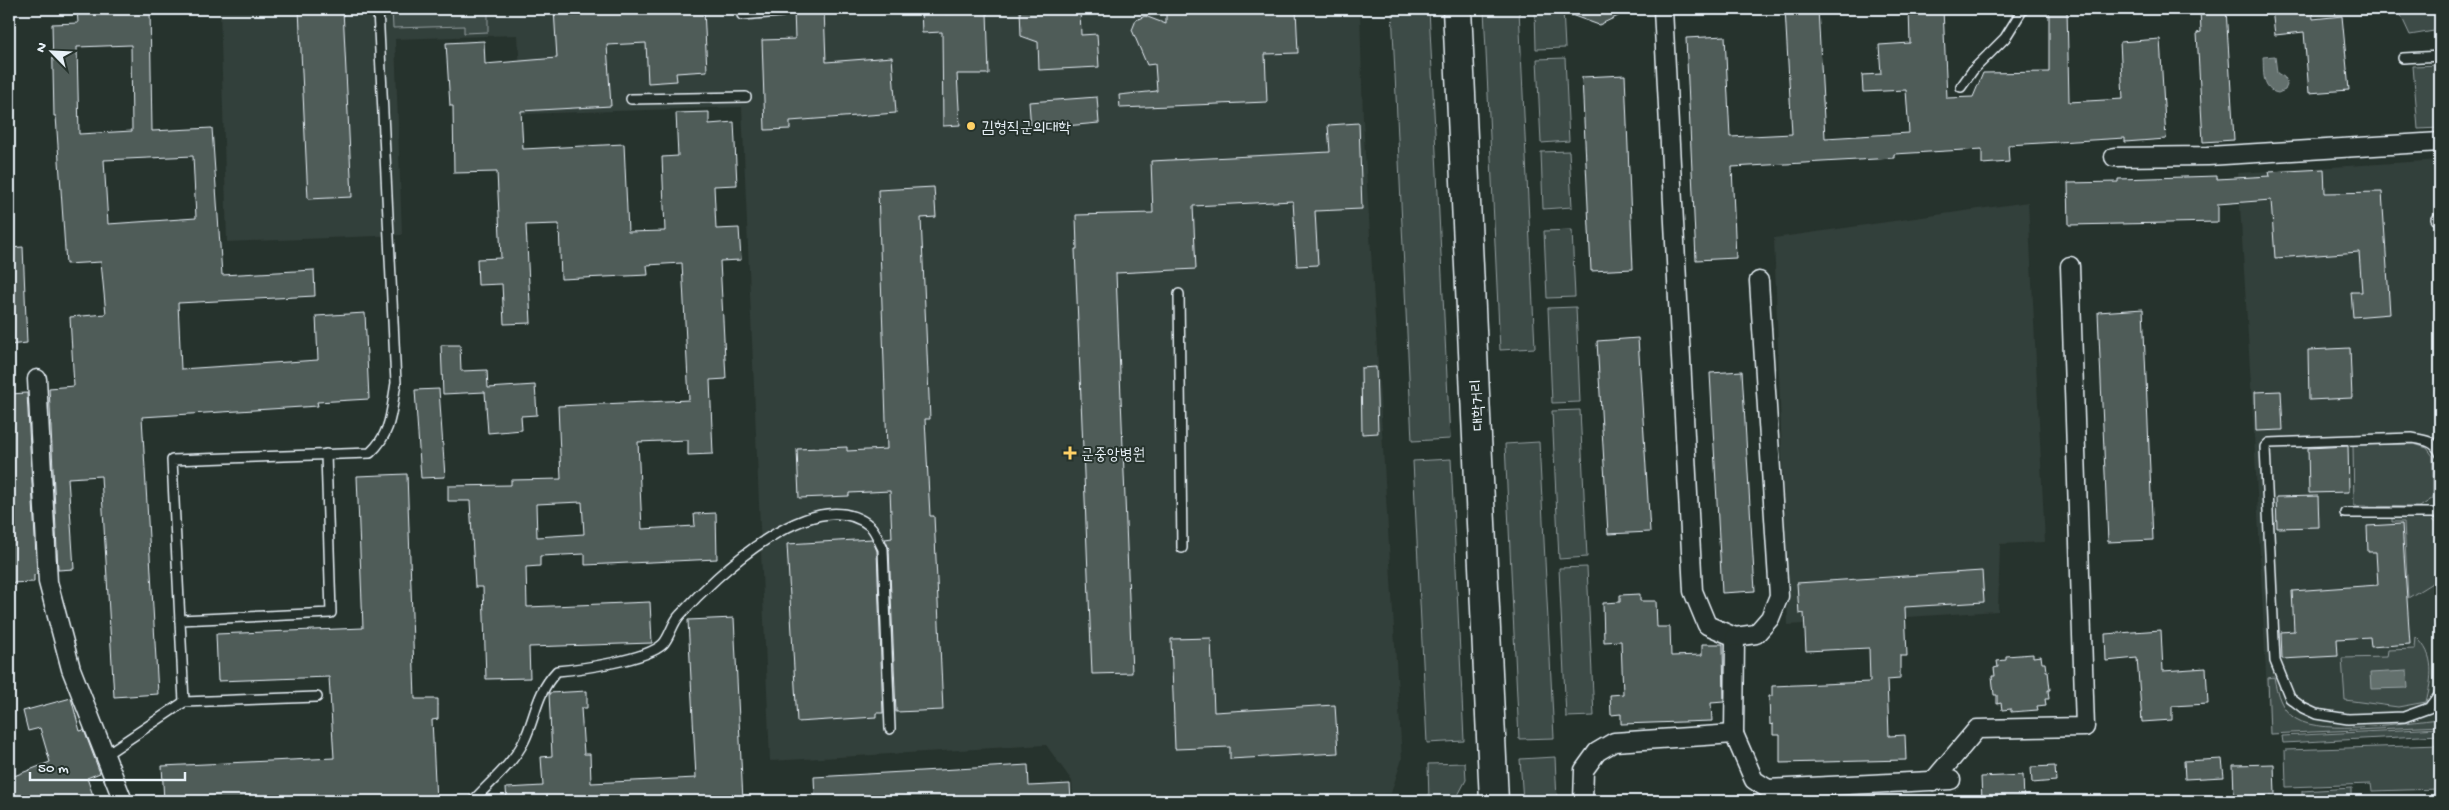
<svg xmlns="http://www.w3.org/2000/svg" width="2449" height="810" viewBox="0 0 2449 810" font-family="'Gochi Hand','Poor Story',sans-serif">
<style>
.built{fill:#333f3a}
.green{fill:#3e4b47;stroke:#939ea0}
.water{fill:#636f6d;stroke:#98a3a5}
.building{fill:#505c59;stroke:#e8f1f8;fill-rule:evenodd}
.lines{fill:none;stroke-linecap:round;stroke-linejoin:round}
.lane-casing{stroke:#e8f1f8;stroke-width:12}
.street-casing{stroke:#e8f1f8;stroke-width:21}
.primary-casing{stroke:#e8f1f8;stroke-width:31}
.lane{stroke:#26332d;stroke-width:9}
.street{stroke:#26332d;stroke-width:18}
.primary{stroke:#26332d;stroke-width:28}
.poi-dot{fill:#ffd166;stroke:#26332d;stroke-width:2}
.labels{text-anchor:middle;stroke-width:4;stroke-linejoin:round;paint-order:stroke}
.poi-label{font-size:16px;fill:#e8f1f8;stroke:#26332d;text-anchor:start}
.street-label{font-size:16px;fill:#e8f1f8;stroke:#26332d}
</style>
<rect width="100%" height="100%" fill="#26332d"/>
<filter id="ink" filterUnits="userSpaceOnUse"><feTurbulence type="fractalNoise" baseFrequency=".02" numOctaves="2"/><feDisplacementMap in="SourceGraphic" scale="10" xChannelSelector="R" yChannelSelector="G"/><feConvolveMatrix kernelMatrix="1 2 1 2 8 2 1 2 1" color-interpolation-filters="sRGB"/></filter>
<g filter="url(#ink)">
<g class="built">
<path d="M220,9H1360L1363,120L1402,759L1391,793L1240,801H1073L1072,781L1046,745L770,761L742,107L522,114L518,35L395,39L402,235L227,242Z"/>
<path d="M2440,160V727L2269,735L2254,434L2238,173Z"/>
<path d="M2028,202L2045,542L2000,544L1998,611L1788,625L1774,238Z"/>
</g>
<g class="green">
<path d="M392,9H488V32L464,33V26L393,28Z"/>
<path d="M1392,9H1429L1450,439L1412,441Z"/>
<path d="M1484,9H1519L1535,348L1500,350Z"/>
<path d="M1535,9H1563L1565,48L1536,49Z"/>
<path d="M2398,9H2440V30L2410,35Z"/>
<path d="M1565,58L1569,141L1541,143L1537,59Z"/>
<path d="M2440,65V128L2418,129L2413,66Z"/>
<path d="M1569,151L1572,207L1543,209L1541,152Z"/>
<path d="M1572,230L1575,297L1547,298L1544,231Z"/>
<path d="M1576,307L1580,402L1552,403L1548,308Z"/>
<path d="M1580,410L1587,557L1559,559L1552,411Z"/>
<path d="M1539,442L1554,738L1519,739L1505,444Z"/>
<path d="M2414,444L2427,448L2433,456V498L2420,507L2354,506L2353,445Z"/>
<path d="M1451,459L1464,741L1427,743L1413,461Z"/>
<path d="M2392,516L2430,518L2440,528V574L2437,580L2408,598L2404,522H2392Z"/>
<path d="M1587,567L1594,716L1566,717L1559,568Z"/>
<path d="M2416,637C2436,655 2432,678 2426,702L2398,707L2345,700L2342,658L2387,657L2388,650L2415,649Z"/>
<path d="M2274,677C2277,694 2281,710 2296,719C2323,736 2407,722 2440,719V726L2270,734L2268,678Z"/>
<path d="M2440,728V735L2283,743L2282,736Z"/>
<path d="M2440,745V789L2372,791L2371,784L2286,787L2285,750Z"/>
<path d="M1555,757L1557,801H1523L1520,759Z"/>
<path d="M1465,763L1466,780L1455,801H1429L1428,764Z"/>
<path d="M2352,788V801H2302V791Z"/>
</g>
<g class="water">
<path d="M2275,56L2277,73L2284,77L2287,85L2285,90L2278,93C2261,90 2264,71 2263,57Z"/>
<path d="M2407,671L2408,688L2371,689L2370,673Z"/>
</g>
<g class="building">
<path d="M77,9H150L152,131L212,128L222,275L314,270L315,296L178,303L181,369L318,360L316,316L365,313L369,399L317,402L318,406L142,417L158,694L114,697L101,476L68,478L74,569L58,570L49,388L74,386L70,317L106,314L101,262L66,264L56,116H54L52,24L78,23ZM131,45L132,131L79,134L77,47ZM193,156L196,218L108,224L104,160Z"/>
<path d="M299,9H343L352,197L308,199Z"/>
<path d="M554,9H704L707,71L676,73L677,81L648,83L646,43L607,45L611,106L521,111L523,149L624,144L628,232L665,231L662,157L678,156L676,113L709,112V124L734,122L737,185L714,186L716,229L739,228L741,260L720,261L726,379L710,380L713,454L688,455V440L638,442L642,529L695,526L694,514L716,513L717,559L585,565V554L540,556V566L526,567L527,607L650,602L652,643L529,647L530,678L486,679L483,587H475L470,501H448V486L511,485V480L561,479L558,406L689,400L682,263L647,265L648,275L561,279L559,224L526,225L531,323L504,324L502,284L478,285L477,259L501,258L497,172L454,173L453,106H450L446,43L484,41L485,64L557,58ZM582,502L584,534L537,537L536,504Z"/>
<path d="M794,9H824L826,62L892,57L896,113L790,121V129L765,130L762,40L795,39Z"/>
<path d="M921,9H945V14L987,12L989,74H957L960,125L943,126L942,32L922,33Z"/>
<path d="M1020,9H1080L1081,35L1097,34L1099,67L1039,70L1038,42L1021,36Z"/>
<path d="M1166,9H1296L1298,53L1265,54L1267,102L1120,108L1119,95L1157,91L1155,64L1147,65L1132,30L1136,20L1145,16L1166,24Z"/>
<path d="M1560,9H1633L1599,25L1560,11Z"/>
<path d="M1785,9H1818L1825,138L1909,133L1906,90L1863,92L1862,75L1881,74L1879,45L1910,43L1909,9H1943L1947,98L1973,97L1983,73L2049,72V9H2067L2069,102L2123,99L2120,42L2160,39L2166,139L2125,142V138L2008,145L2009,162L1982,164V149L1894,154V158L1732,167L1736,258L1696,260L1686,38L1725,36L1730,137L1792,134Z"/>
<path d="M2200,9H2226L2234,140L2203,142L2197,33L2201,32Z"/>
<path d="M2272,9H2312L2313,19L2342,16L2349,90L2309,93L2304,32L2275,35Z"/>
<path d="M1625,75L1633,269L1591,271L1582,77Z"/>
<path d="M1097,97L1099,123L1031,129L1029,102Z"/>
<path d="M1359,123L1362,209L1315,211L1318,265L1297,266L1293,201L1193,206L1196,269L1116,273L1132,673L1092,674L1075,249H1077L1076,215L1153,213L1151,161L1330,152L1328,125Z"/>
<path d="M2324,169L2325,193L2382,192L2390,314L2353,317L2351,292H2362L2359,252L2275,258L2271,200L2218,204V222L2069,225L2068,183L2118,182V179L2217,176V179L2270,176L2269,172Z"/>
<path d="M934,187L936,217L921,218L930,419H925L930,516H934L943,710L896,712L889,549L885,539L892,538L890,491L849,493V496L799,498L797,449L847,447V451L887,449L878,190Z"/>
<path d="M23,247L27,343L9,345V248Z"/>
<path d="M2143,309L2153,540L2108,542L2098,312Z"/>
<path d="M1638,338L1650,532L1608,534L1597,341Z"/>
<path d="M441,345H460L461,371L487,370L488,388L535,385L537,415L521,416L522,430L488,433L485,392L443,394Z"/>
<path d="M2350,348L2352,398L2309,400L2308,350Z"/>
<path d="M1376,367L1378,433L1362,434L1361,368Z"/>
<path d="M1742,371L1755,591L1722,593L1710,373Z"/>
<path d="M439,389L445,477L421,478L415,390Z"/>
<path d="M2281,391L2283,430L2256,431L2255,392Z"/>
<path d="M27,393L37,574L34,575V582L9,583V394Z"/>
<path d="M2348,446L2349,492L2309,493L2308,448Z"/>
<path d="M407,474L415,699H438V719L432,720L436,801H164L162,766L334,758L329,677L218,681L216,634L363,628L357,476Z"/>
<path d="M2318,496L2319,527L2277,528L2276,497Z"/>
<path d="M2402,524L2410,644L2371,647L2370,637L2337,639L2338,656L2282,659L2281,632L2294,631L2292,591L2378,585L2376,552H2368L2367,526Z"/>
<path d="M872,539L877,551L883,713H876V717L797,722L787,544Z"/>
<path d="M1982,571L1984,602L1905,607L1907,656H1900V679L1887,680L1889,736L1905,735L1906,760L1780,763V735H1773V724L1770,725L1769,696H1772V686L1870,682L1869,648L1806,651L1804,613L1799,614L1797,583Z"/>
<path d="M1640,594V601H1656L1657,627H1670L1671,656L1702,655V644H1723L1724,702L1711,703L1712,721L1621,724V714L1611,715L1610,695L1623,694L1621,641L1604,642L1603,603L1620,602V595Z"/>
<path d="M734,618L743,801H507L506,788L543,786L541,757L552,756L549,693L587,691V708H581L584,754H590L591,783L696,778L688,620Z"/>
<path d="M2161,630L2163,671L2206,668L2208,704L2172,706V720L2142,722L2137,658L2106,661L2105,634Z"/>
<path d="M1211,638L1214,712L1335,705L1338,753L1230,759V747L1175,749L1171,639Z"/>
<path d="M2033,654V657L2041,656L2042,663H2045L2046,671H2048L2050,690H2048L2049,699H2045L2046,705L2037,706L2038,710L2011,712V709L2002,710L2001,703L1997,704V695H1994L1992,676H1995L1994,668L1998,667L1997,661L2006,660V656Z"/>
<path d="M71,698L80,731L84,730L100,773L87,778L95,801H9V778L50,762L40,728L28,731L23,711Z"/>
<path d="M2222,759L2224,777L2185,779L2184,761Z"/>
<path d="M2274,764L2275,795L2234,797L2233,765Z"/>
<path d="M1028,765L1029,786L1070,784L1071,801H815L814,777Z"/>
<path d="M2055,766L2056,781L2032,783L2031,767Z"/>
<path d="M2023,775L2024,801H1982L1981,777Z"/>
</g>
<g class="lines">
<g class="lane-casing">
<g id="lane">
<path d="M742,15L781,12"/>
<path d="M2403,58L2440,56"/>
<path d="M1961,87L1973,70L2005,38L2023,9"/>
<path d="M631,99L746,97"/>
<path d="M2436,219H2440"/>
<path d="M1179,294L1182,548"/>
<path d="M2440,453C2435,441 2424,440 2412,438L2269,443L2265,447L2275,661L2290,698L2303,708L2316,714L2348,719L2404,717L2429,708L2440,693"/>
<path d="M2345,513H2440"/>
<path d="M180,620L331,613L326,454"/>
<path d="M184,702L172,460L370,453C392,433 391,411 396,383L378,9"/>
<path d="M105,755L184,702L317,697"/>
<path d="M473,801C489,783 513,764 524,741C536,716 536,693 557,671C580,669 647,660 663,644C670,637 672,623 680,615C715,576 815,480 870,526C876,531 879,542 883,549L890,729"/>
</g>
</g>
<g class="street-casing">
<g id="street">
<path d="M1663,9L1693,591L1707,625L1735,637L1734,734"/>
<path d="M2114,157L2208,156L2440,142"/>
<path d="M37,379L48,582L71,669L123,801"/>
<path d="M1735,637L1756,634L1770,618L1779,596L1759,281"/>
<path d="M1933,781L1977,729L2085,727L2070,266"/>
<path d="M1583,801L1584,770L1597,752L1614,742L1734,734L1754,780L1768,789L1951,780"/>
</g>
</g>
<g class="primary-casing">
<path id="primary" d="M1457,9L1494,801"/>
</g>
<use href="#lane" class="lane"/>
<use href="#street" class="street"/>
<use href="#primary" class="primary"/>
</g>
</g>
<g class="poi-dot">
<circle cx="971" cy="126" r="5"/>
<path d="M1067.5 445.5h5v5h5v5h-5v5h-5v-5h-5v-5h5z"/>
</g>
<g class="labels">
<g class="poi-label">
<text x="981" y="132">김형직군의대학</text>
<text x="1081" y="459">군중앙병원</text>
</g>
<g class="street-label">
<text transform="translate(1476 405) rotate(-93)" y="6">대학거리</text>
</g>
</g>
<rect width="2449" height="810" fill="none" stroke="#26332d" stroke-width="30"/>
<rect x="15" y="15" width="2419" height="780" fill="none" stroke="#e8f1f8" stroke-width="2" filter="url(#ink)"/>
<g transform="translate(52 52) rotate(294)" stroke="#26332d" stroke-width="4" paint-order="stroke">
<path d="M0-4L9 19L0 12L-9 19Z" fill="#e8f1f8"/>
<text y="-8" font-size="14" font-weight="bold" text-anchor="middle" fill="#e8f1f8">N</text>
</g>
<path d="M30 772v8h155v-8" fill="none" stroke="#e8f1f8" stroke-width="2.5"/>
<text x="38" y="772" font-size="15" fill="#e8f1f8" stroke="#26332d" stroke-width="4" paint-order="stroke">50 m</text>
</svg>
